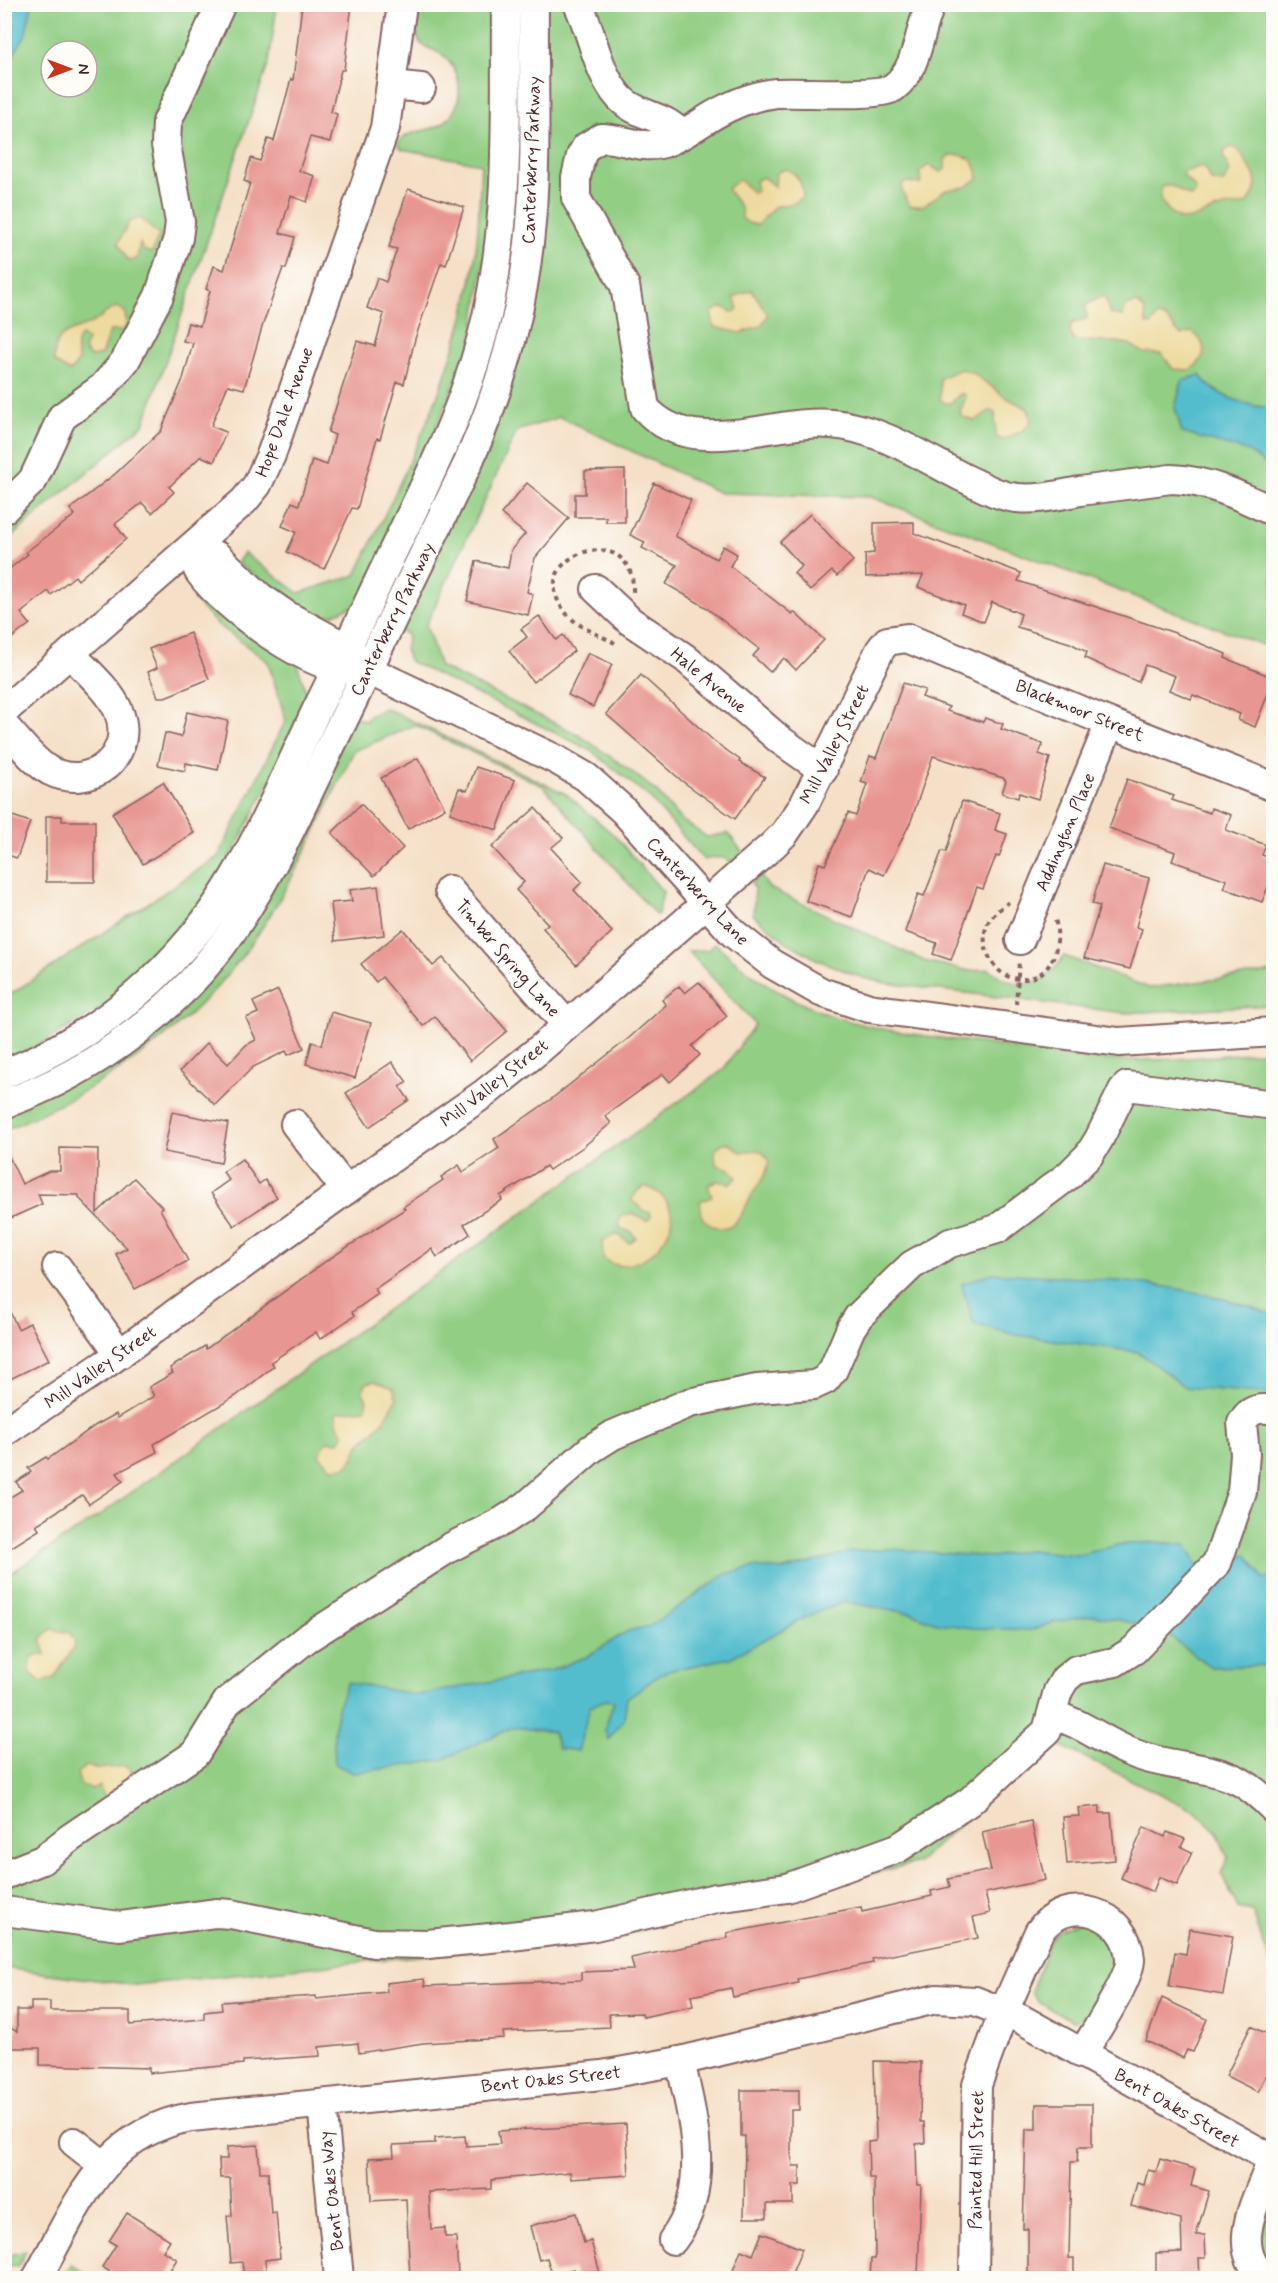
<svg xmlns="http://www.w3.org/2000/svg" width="1278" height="2283" viewBox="0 0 1278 2283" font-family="Mynerve,sans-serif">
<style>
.green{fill:#92ce84;stroke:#6e7658;stroke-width:1.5;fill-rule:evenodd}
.sand{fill:#eeda9e;stroke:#9c7c64;stroke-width:1.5}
.water{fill:#52bdcd;stroke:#4e6e7c;stroke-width:1.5}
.building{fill:#e89691}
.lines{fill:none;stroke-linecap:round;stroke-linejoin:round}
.minor-casing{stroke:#866362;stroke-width:32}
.path{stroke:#866362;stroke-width:4;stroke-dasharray:4.5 4.5;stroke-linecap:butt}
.minor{stroke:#fff;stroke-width:28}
.labels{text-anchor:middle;stroke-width:4.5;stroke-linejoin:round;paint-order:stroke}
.street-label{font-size:18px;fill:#4a1f2b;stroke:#fdfcf7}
</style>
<rect width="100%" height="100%" fill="#fdfcf7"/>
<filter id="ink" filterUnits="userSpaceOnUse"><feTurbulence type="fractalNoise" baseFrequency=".0167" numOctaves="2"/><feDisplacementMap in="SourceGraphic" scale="12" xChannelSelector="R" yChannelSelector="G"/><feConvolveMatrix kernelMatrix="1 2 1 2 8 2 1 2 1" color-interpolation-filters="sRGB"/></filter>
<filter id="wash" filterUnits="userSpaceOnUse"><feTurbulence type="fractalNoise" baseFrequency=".008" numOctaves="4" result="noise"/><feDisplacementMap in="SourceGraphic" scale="24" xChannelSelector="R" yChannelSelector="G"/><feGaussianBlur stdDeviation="1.35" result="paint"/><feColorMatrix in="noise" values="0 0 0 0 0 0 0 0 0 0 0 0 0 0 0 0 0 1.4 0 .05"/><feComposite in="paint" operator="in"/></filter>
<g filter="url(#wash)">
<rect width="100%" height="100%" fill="#f5e0c7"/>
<g class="green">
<path d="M5,5H277L269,62L144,424L5,542ZM51,51H87V87H51Z"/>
<path d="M420,5H498L497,175L471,347L357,610L350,607L332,615L321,616L318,622L237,563L244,553L299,593L356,575C401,480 451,386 471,282C479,243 479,203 481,164L402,149L398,145L399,141C413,127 435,134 449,118C466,99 461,67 439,53C432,48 424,49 419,41C413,31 419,16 420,5Z"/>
<path d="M543,5H1273V649L871,497L720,493L560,417L517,431L426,625L440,667L579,735L631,771L657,792L680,819L707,837L728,833L743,853L731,863C723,854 715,858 704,860L647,795L590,750L409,661L405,649L408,635L397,629L502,398Z"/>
<path d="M204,589L297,664L307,695L312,699L206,906L122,996L5,1065V998L218,857L286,720L268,662L216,623L193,599Z"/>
<path d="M385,708L566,794L615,836L663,892L658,914L656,915L543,786L415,725L354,751C320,818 291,890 246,951C185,1035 99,1090 5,1130L4,1113L162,1020L354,717L366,721L369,716Z"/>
<path d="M760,875L769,888L924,961L970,971L989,969C1017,992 1045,988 1064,956L1149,988L1273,972V1005L1125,1013L886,983L863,978L818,960L785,941L753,915L755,889L751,883Z"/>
<path d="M715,943C796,1022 874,1030 980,1043C1025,1049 1070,1058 1115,1060C1168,1062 1221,1055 1273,1051V1970L1252,1911L1238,1908L1221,1873L1228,1858L1217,1832L1195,1811L1049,1740L919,1862L616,1936L135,1985L5,1968V1577L97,1517L723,1070L755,1024L688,951L708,950Z"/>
<path d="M1079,1922C1142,1933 1107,1983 1088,2016L1074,2021L1039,2003L1031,1992L1051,1938L1058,1931Z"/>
<path d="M1273,2195V2268C1250,2241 1262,2225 1273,2195Z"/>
<path d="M26,2251L19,2265L5,2268V2256Z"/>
<path d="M71,2264L92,2278H63Z"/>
</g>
<g class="sand">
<path d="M1232,147C1241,150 1242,156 1247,164C1258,177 1259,188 1248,203C1239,207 1229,205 1220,208C1190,217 1182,233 1160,199L1162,186H1172L1191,197L1196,192L1194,186L1183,176L1185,172L1201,166L1206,170L1211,181L1223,183L1230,172L1223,156L1225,150Z"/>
<path d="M951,155C969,154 976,160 978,178L966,187L946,190L923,206H910L902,191V184L907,182L920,184L922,181L919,172L929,165L941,172L945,169V159Z"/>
<path d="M785,169C797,172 803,184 803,196L795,203L774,207L758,225L748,223L742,218L741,208L727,189L739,179L753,193L757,191L755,181L763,177L775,187L776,173Z"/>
<path d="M140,218L159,235L152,253L143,250L140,243L137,259L128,261L118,243L129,222Z"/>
<path d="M752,290L768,315L761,326L741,333L714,327L711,312L723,307L732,312L736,311L738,308L734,297Z"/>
<path d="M1100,297H1105L1110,314L1123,316L1126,306L1137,303L1145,310L1146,324L1151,325L1157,316C1172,318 1171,328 1181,335L1192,332C1209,344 1207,359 1190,370L1173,369L1162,354L1144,353L1129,344L1117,342L1074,341L1070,332L1071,324L1087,318L1085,306Z"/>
<path d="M118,307L124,311L127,323L123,331H110L101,355L91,357L84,350L87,340L81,336C75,340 76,355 79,361L70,372L54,362C54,328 71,334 93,322C103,317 107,309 118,307Z"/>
<path d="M961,369L973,373L1007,398L1028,409L1031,421L1024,430L1003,440L996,437L995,412L989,411L975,421L962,417L960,411L966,397L964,394H960L951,403H945L940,399V378Z"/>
<path d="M5,445L14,455L12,479L7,482L5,480Z"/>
<path d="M723,1143H729L741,1152C756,1151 762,1145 769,1163C766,1176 760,1183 753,1193C741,1214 732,1245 702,1218L700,1201L712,1197L708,1186C714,1179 721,1181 729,1184L737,1178L730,1169L717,1165L714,1154L716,1149Z"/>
<path d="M645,1186C712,1213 635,1289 603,1258L602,1242L614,1235H619L629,1243L636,1238L631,1232L620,1228L619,1220L622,1216L632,1213L647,1221L651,1216L650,1212H646L631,1200L638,1190Z"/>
<path d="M374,1381L393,1388L397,1399L383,1422L358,1446L354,1458L346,1467L332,1468L319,1455L327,1441L339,1442L344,1434L337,1423L336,1412L365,1409L367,1400L362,1391L367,1383Z"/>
<path d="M51,1629L70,1633L75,1641L74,1647L54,1678L41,1682L31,1673L29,1664L33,1656L46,1654L41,1639Z"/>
<path d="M86,1766L99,1769L124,1766L130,1769L132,1775L127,1786L106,1798L102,1794L100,1786L92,1790L80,1784L77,1773Z"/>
</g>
<g class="water">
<path d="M5,4L32,5L25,36L5,68Z"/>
<path d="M1200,375C1213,396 1249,407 1273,408V464L1267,465L1247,451L1182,433L1175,408L1182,381Z"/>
<path d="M992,1273C1086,1278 1185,1280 1273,1315V1394L1185,1387L1138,1352L1017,1335L974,1324L961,1284Z"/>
<path d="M1156,1542L1186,1545L1200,1570L1247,1555L1264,1579L1273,1577V1665L1211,1667L1150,1622L1138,1624L1094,1615L1055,1622L1032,1630L973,1628L937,1623L911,1613L844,1602L802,1619L730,1658L666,1671L627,1698L624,1719L608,1740L605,1729L614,1701L606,1700L590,1706L578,1751L558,1748L553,1732L513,1727L442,1760L353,1773L335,1764C333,1731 333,1712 348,1682L418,1695L552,1670L586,1657L628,1631L650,1626L726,1574L753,1567L784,1570L854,1551L890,1549L992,1557L1026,1550L1078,1555L1118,1545Z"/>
</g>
<g id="blocks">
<g class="building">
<path d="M302,4H352L344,70H341L331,112L337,114L330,142L310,137L299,171L315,176L307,202L291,196L280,233L295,237L286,269L283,268L263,324L244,389L228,385L211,426L226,432L214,462L201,456L169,487L174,492L152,513L142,503L115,524L126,539L78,580L75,576L51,595L48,591L21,613L30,624L4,644V573L28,554L26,552L75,515L70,509L115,474L161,431L183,379L193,343L183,341L188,323L200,326L210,291L206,289L214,266L224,270L250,183L244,181L251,158L260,161L268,139L274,141L291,79L293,80Z"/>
<path d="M408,189L464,207L446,265L441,263L415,339L404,384L397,382L380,439L377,438L357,509L352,508L324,569L287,552L296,532L282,526L292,502L299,505L312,460L327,465L335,435L328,432L357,341L375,346L384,314L367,308L377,278L386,282L397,249L389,247Z"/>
<path d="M625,470V522H606V517H575V494H585V471Z"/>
<path d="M527,483L569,518L535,558L527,592L533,594L528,615L467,601L476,561L508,568L511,550L525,534L501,514Z"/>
<path d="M654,483L691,500L675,536L716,559L723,546L737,554L730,566L792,614L794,612L824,640L796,670L784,658L770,672L753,656L759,649L704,606L666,584L677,565L642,548L645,542L630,535Z"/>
<path d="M810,514L853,561L837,576L832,571L810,591L794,573L802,566L780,542Z"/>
<path d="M914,522V533L1021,573L1018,581L1175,633L1226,654L1225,658L1274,678L1255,727L1238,720L1240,714L1193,695L1191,699L1169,690L1175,676L1145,665L1138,682L1085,658L1087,652L1070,643L1017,627L1021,614L992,602L984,622L961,613L964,605L918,587L923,575L866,577L865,554L874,553V523Z"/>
<path d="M539,616L556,640L563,635L574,651L533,682L509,651L527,637L521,629Z"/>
<path d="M190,633L209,679L165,697H158L148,672L157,668L149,649Z"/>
<path d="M588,653L612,664L593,707L568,695Z"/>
<path d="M641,675L715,742L740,760L739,762L765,777L735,819L682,781L606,714Z"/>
<path d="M903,683L925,690L922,697L949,707L947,711L983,722L985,718L1003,724L1001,729L1043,744L1039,754L1050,758L1038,799L1019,793L1018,798L1002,793L1006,781L1003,778L933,756L911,821L884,875L869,868L852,917L806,901L819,863L825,865L848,813L856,816L867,784L861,782L870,756L876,758Z"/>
<path d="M187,712L228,721L218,770L186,763L185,771L158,765L165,733L181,737Z"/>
<path d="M418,758L445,808L408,829L381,778Z"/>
<path d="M476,767L515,780L497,830L450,813L459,788L467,791Z"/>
<path d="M1127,779L1174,796L1172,800L1210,813L1211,808L1231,815L1226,830L1266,845L1262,855L1274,859V872L1262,902L1224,888L1227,880L1172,861L1175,852L1109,828Z"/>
<path d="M163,782L194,833L143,864L112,813Z"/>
<path d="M962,801L1000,813L995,830L1007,834L999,857L996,856L983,889L977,887L951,960L933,954L937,943L905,932L918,894L924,896L942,851L946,852Z"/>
<path d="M361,804L403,848L374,876L332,833Z"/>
<path d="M535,808L563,838L551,848L582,882L574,890L612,932L576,965L543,928L548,924L516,890L524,882L492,847Z"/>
<path d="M4,813L30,822L17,858L4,854Z"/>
<path d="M46,816H62V821H95V882H46Z"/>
<path d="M1103,865L1149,878L1136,927L1142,929L1130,969L1084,958L1100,906L1092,904Z"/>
<path d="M378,886L384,935L335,941L331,903L352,901L350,890Z"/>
<path d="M403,929L433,966L443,958L507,1031L470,1061L435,1016L423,1026L382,977L376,982L361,964Z"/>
<path d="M699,982L727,1016L692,1046L700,1055L670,1082L663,1074L605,1116L611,1123L583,1147L549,1170L546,1166L500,1196L502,1200L464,1224L470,1234L437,1257L432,1249L375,1289L378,1294L352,1312L354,1316L320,1339L316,1332L271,1362L274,1366L236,1396L154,1444L157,1452L117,1473L123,1481L89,1504L82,1495L36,1525L39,1530L4,1552V1501L22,1490L16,1482L31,1472L28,1468L46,1457L48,1459L96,1425L116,1414L118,1418L154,1396L149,1387L173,1373L170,1368L205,1346L206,1349L326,1261L405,1209L403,1207L443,1180L441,1177L459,1165L463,1172L499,1148L494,1139L550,1100L629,1038L666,1005L662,1000L679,986L685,993Z"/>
<path d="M278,990L304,1048L288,1055L286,1051L253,1067L215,1105L180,1071L207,1043L228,1064L246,1045L256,1040L246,1018L258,1013L253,1002Z"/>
<path d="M331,1012L371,1023L355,1078L306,1064L312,1042L322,1045Z"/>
<path d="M392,1062L407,1082L400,1087L409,1100L369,1127L346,1093Z"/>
<path d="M172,1112L228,1123L221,1163L164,1152Z"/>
<path d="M4,1146L22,1184L49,1171H60V1148L98,1149L97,1213L134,1178L162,1207L160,1209L188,1261L135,1289L116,1254L127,1248L79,1198V1195L38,1194L42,1204L4,1221Z"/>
<path d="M242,1159L259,1184L265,1180L277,1197L234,1226L211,1193L229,1180L223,1172Z"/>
<path d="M4,1299L18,1329L30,1323L49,1360L4,1382Z"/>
<path d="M1100,1806V1813H1111L1115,1860L1067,1864L1063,1817L1079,1816L1078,1808Z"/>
<path d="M1031,1821L1045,1880L985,1893L990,1913L973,1917L978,1938L872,1959L873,1963L797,1979L798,1983L733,1997L731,1988L691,1996L693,2006L643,2017L642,2013L609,2014L610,2027L503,2032L504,2038L423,2043L359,2053L358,2043L319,2047L320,2056L243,2061V2064L149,2073V2068L40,2065V2048H4V2024L17,2032V2010H31V2002H50V2011H130V2025L204,2019V2012L222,2010L221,2002L316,1996V1999L387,1992L386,1983L424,1979L425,1986L581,1980V1972L634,1970L631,1958L728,1938L727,1933L861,1907L862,1912L932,1896L931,1891L950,1887L948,1879L991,1870L982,1832Z"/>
<path d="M1144,1827L1165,1837L1167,1832L1185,1839L1181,1847L1192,1852L1177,1885L1159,1877L1153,1892L1121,1878Z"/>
<path d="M1190,1929L1233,1936L1223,1995L1169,1986L1175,1952L1186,1954Z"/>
<path d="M1162,1998L1207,2019L1193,2052L1187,2050L1183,2058L1146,2041Z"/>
<path d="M1251,2026L1274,2037V2080L1265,2076L1258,2092L1226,2076Z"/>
<path d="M874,2061L921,2062L920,2122H924L925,2143L916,2144L917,2185H921L918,2278H870L871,2259H875L874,2178H869L868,2142L876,2141Z"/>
<path d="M741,2090H799V2110H791V2154L793,2166H800V2185H793V2204H767V2218H744L745,2136H741Z"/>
<path d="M1036,2104H1092V2147H1078L1077,2162H1071L1069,2258H1074V2278H1028V2229H1023L1026,2129H1036Z"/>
<path d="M626,2124L629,2175L571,2179L570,2172L491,2180V2189L429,2192L431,2229L445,2228V2237H456L458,2275L410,2278L406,2199L371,2201L369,2158L394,2157L393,2145L435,2143V2138L465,2136L466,2146L500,2144L498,2131Z"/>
<path d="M258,2145L260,2172H268L271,2213L276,2212L280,2258L265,2260L267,2278H244L242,2262L231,2263L227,2216H232L230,2178H220L219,2159H227V2147Z"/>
<path d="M1160,2159L1195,2169L1191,2186L1209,2191L1196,2235H1205L1206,2258H1199L1200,2278H1156V2253L1182,2252L1181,2219L1131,2206L1137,2183L1144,2185L1148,2170L1156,2172Z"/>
<path d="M127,2213L170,2240L163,2251L177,2259L165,2278H120L102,2267L116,2245L109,2241Z"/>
<path d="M576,2213L584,2243L591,2241L600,2273L576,2278L574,2269L552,2274L547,2258L539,2260L530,2226Z"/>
<path d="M762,2233L802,2249L790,2278H730L741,2250L753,2255Z"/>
</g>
</g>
</g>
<g filter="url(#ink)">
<use href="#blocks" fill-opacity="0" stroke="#866362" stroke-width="1.5"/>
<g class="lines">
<g class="minor-casing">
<g id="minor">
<path d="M578,4C593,34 597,72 619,97C637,117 665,114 681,135"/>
<path d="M931,4C918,31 919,68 894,87C880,98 799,91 776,93C750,96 726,107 704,121C691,129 679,138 664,143C641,150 623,138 601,138L586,147L581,156L576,177V198L625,286L645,408C692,462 773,418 832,424C879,428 921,456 962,477C980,485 997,496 1017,498C1039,500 1059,495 1080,491C1110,487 1140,483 1171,479C1207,480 1241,496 1274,512"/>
<path d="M392,85L421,88"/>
<path d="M4,509L33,480L62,417L103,387L125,361L159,296L178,238L180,222L166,145L167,122L221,4"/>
<path d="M194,546L217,556L260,597L286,615L347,648L368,670L555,759L586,777L623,810L733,933L772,964L821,992L869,1008L1119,1042L1274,1032"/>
<path d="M194,546C195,555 195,567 200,573C226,609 310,670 354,670"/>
<path d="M596,589L630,621L685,658L780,740L823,770"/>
<path d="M4,711L244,501L257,485L271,455L385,128L402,4"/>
<path d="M4,726C18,740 33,762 50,771C92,792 137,754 118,710C109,689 86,671 71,654"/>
<path d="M449,890L567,1025"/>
<path d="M1020,940L1110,723"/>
<path d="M4,1074C76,1045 139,1000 189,941C247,874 280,786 318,707C345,653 370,599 396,545C435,466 473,389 490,302C510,204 505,104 506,4"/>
<path d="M4,1104C97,1071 183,1006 237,924C278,863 307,793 340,727C383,639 426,551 468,463C499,393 521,318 529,243C538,164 533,83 534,4"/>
<path d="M295,1124L346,1190"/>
<path d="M57,1267L120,1354"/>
<path d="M4,1432L104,1365L346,1190L485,1093L541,1048L773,845L785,833L804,805L880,650L887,641L907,638L1110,723L1274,787"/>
<path d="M1052,1715C1084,1723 1104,1743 1135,1754C1167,1767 1206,1765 1237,1780C1251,1787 1263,1798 1274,1809"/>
<path d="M4,1875L42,1860L70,1838L195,1754L227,1702L306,1639L449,1548L503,1521L526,1506L591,1449L613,1435L689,1403L757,1389L814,1385L825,1380L833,1370L851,1328L859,1316L912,1265L950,1243L997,1229L1069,1175L1089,1155L1099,1139L1123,1090L1127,1086L1274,1105"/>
<path d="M4,1911L120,1926L216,1913L231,1914L374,1943L428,1944L511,1936L595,1926L716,1898L787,1888L898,1848L969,1802L1047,1731L1058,1691L1065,1679L1076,1670L1115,1662L1134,1650L1217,1563L1242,1492L1245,1454L1242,1423C1249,1409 1259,1407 1274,1410"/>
<path d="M322,2104L339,2278"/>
<path d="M74,2142L103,2165"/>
<path d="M673,2240C712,2189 693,2118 680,2061"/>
<path d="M37,2278C77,2208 101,2133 191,2117L602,2075L680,2061L936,1999L975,2001L1021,2019L1274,2160"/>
<path d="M974,2278L977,2085L1004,2011L1039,1932C1066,1892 1127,1911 1130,1959C1131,1978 1093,2035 1082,2054"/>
<path d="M1266,2278C1226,2248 1259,2197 1272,2160"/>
</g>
</g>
<g class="path">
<path d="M615,643C599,635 576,626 565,612C520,555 636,517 633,592"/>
<path d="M1009,902C1002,907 994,913 989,921C977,941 991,973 1013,978C1050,986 1063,947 1055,919"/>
<path d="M1016,1004L1019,962"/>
</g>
<use href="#minor" class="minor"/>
</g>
</g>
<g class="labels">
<g class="street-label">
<text transform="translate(531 160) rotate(-88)" y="6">Canterberry Parkway</text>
<text transform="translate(284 412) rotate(-70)" y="6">Hope Dale Avenue</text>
<text transform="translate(392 619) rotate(-64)" y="6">Canterberry Parkway</text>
<text transform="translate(709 680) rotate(39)" y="6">Hale Avenue</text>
<text transform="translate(1080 710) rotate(22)" y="6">Blackmoor Street</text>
<text transform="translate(834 744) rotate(-63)" y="6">Mill Valley Street</text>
<text transform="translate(1065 832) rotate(-67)" y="6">Addington Place</text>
<text transform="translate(698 891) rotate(47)" y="6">Canterberry Lane</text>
<text transform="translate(508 958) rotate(49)" y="6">Timber Spring Lane</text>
<text transform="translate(494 1083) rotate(-38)" y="6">Mill Valley Street</text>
<text transform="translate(100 1367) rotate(-35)" y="6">Mill Valley Street</text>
<text transform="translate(551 2079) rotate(-6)" y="6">Bent Oaks Street</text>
<text transform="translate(1177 2108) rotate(30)" y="6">Bent Oaks Street</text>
<text transform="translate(976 2160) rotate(-89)" y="6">Painted Hill Street</text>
<text transform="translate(331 2191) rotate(-96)" y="6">Bent Oaks Way</text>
</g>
</g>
<rect width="1278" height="2283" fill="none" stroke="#fdfcf7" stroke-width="24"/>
<g transform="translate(69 69) rotate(90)"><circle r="28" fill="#fdfcf7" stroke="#b5a4a5" stroke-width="1.5"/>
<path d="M0-4.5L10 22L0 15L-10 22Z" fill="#c8321e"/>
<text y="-9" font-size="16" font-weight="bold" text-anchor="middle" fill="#4a1f2b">N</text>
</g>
</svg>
